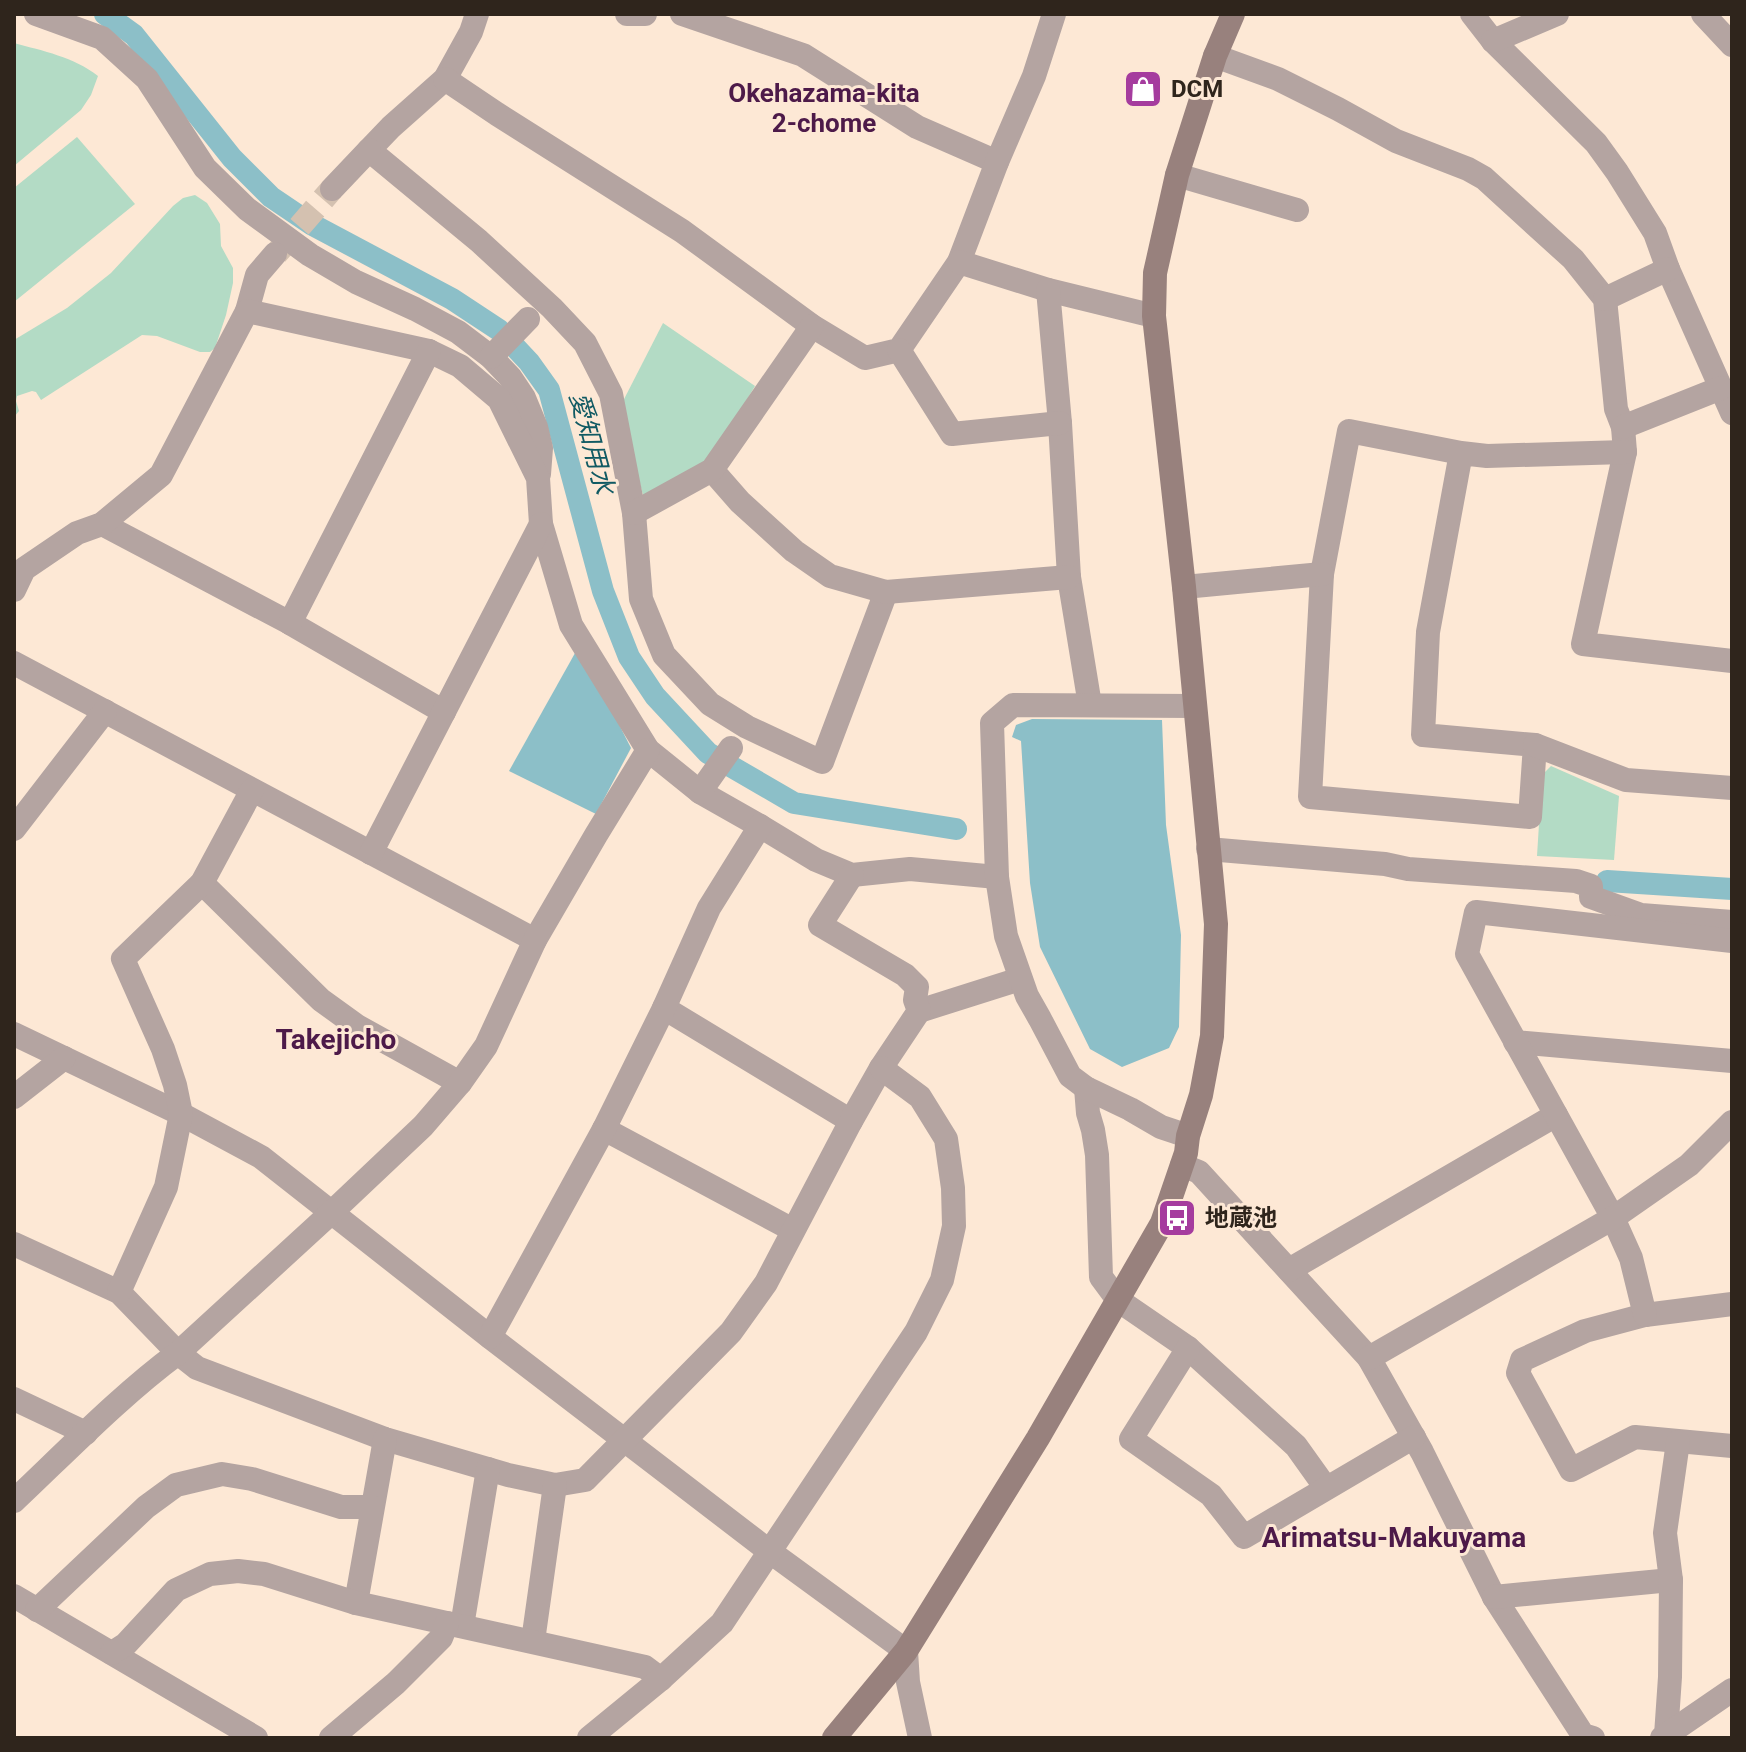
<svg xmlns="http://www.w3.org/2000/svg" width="1746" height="1752" viewBox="0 0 1746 1752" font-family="Roboto,'Noto Sans JP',sans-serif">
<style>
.green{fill:#b3dbc5}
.water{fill:#8cbfc8}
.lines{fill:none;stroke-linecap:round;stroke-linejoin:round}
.canal{stroke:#8cbfc8;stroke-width:22}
.street-tunnel{stroke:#d4c1b0;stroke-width:24;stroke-dasharray:24 12;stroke-linecap:butt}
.street{stroke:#b4a4a1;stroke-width:24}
.secondary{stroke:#98817d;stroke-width:24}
.labels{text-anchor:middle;stroke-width:6;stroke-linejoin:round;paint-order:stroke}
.poi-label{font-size:24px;font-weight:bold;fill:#2f251c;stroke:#fde8d5;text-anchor:start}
.neighbourhood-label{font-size:26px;font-weight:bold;fill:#4d1a49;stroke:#fde8d5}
.water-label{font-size:26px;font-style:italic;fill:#115a63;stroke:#fde8d5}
.quarter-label{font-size:28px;font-weight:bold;fill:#4d1a49;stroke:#fde8d5}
</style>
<rect width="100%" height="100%" fill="#fde8d5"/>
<g class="green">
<path d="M14,43C43,51 74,57 98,76L91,95L81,110L14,166Z"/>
<path d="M77,137L135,204L14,302V188Z"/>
<path d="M195,195L207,203L220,224L221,246L233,268V283L226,315L215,348L210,352H200L157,336L142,335L41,400L36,392L32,391L17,396L16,401L19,411L14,417V340L67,308L111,273L173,206L183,198Z"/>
<path d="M663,323L755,386L707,467L644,499L620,407Z"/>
<path d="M1551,766L1619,796L1614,860L1537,856L1542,775Z"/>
</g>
<g class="water">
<path d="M579,646L631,748L596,814L509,771Z"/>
<path d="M1032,719L1162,720L1166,825L1181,935L1179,1027L1169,1048L1122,1067L1090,1049L1040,947L1030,883L1021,741L1012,737L1016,725Z"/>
</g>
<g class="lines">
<g class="canal">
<path d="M105,14L134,35L232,158L271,197L311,224L452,299L499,330L529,362L549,390L603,591L629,657L655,696L708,753L794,803L956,829"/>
<path d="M1607,881L1732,889"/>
</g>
<path class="street-tunnel" d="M276,254L332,189"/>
<g class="street">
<path d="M36,14L102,38L147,79L205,168L247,209L310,255L356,282L415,309L458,332L491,357L510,377L524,398L536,427L541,448L539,474"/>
<path d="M477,14L471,32L445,79L391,127L369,150L479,241L552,308L585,343L611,394L634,513L641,599L664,655L710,704L747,727L822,762L886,592"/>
<path d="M627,14H645"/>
<path d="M682,14L803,55L917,127L997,162"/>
<path d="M1472,14L1493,41L1596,143L1617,172L1655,233L1668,269L1732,413"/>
<path d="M1703,14L1732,45"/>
<path d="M1493,41L1557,14"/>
<path d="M1215,56L1278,79L1338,109L1396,141L1468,169L1484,178L1573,259L1605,299L1616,409L1623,427L1625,452L1583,644L1732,661"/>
<path d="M445,79L497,114L682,231L812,326L865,358L899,350L959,262L997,162L1034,76L1054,14"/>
<path d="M1177,175L1297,210"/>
<path d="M332,189L369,150"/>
<path d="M959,262L1048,290L1154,316"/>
<path d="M1048,290L1060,423L1069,577L1090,705"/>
<path d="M1605,299L1668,269"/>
<path d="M247,311L257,275L275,254"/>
<path d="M899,350L952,434L1060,423"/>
<path d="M491,357L528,319"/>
<path d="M1623,427L1721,388"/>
<path d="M1461,453L1428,632L1423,735L1535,745L1530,817L1310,797L1322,574L1349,431L1461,453L1487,456L1625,452"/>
<path d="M712,470L740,502L794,551L830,576L886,592L1069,577"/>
<path d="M634,513L712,470L812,326"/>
<path d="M102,524L290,623L444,712"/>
<path d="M1184,587L1322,574"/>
<path d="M14,590L24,569L77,533L102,524L161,475L247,311L429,351L460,366L499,399L538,478L541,524L571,625L648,750L700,792L760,826L816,860L852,875L910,869L997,877"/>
<path d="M290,623L429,351"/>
<path d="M14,663L535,940"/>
<path d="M1535,745L1626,780L1732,788"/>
<path d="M700,792L731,748"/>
<path d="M14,829L105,711"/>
<path d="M1208,849L1385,864L1408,869L1576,881L1591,886V897L1641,915L1732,922"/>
<path d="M371,853L541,524"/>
<path d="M202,883L321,1000L357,1026L460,1083"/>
<path d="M664,1008L851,1121"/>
<path d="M919,1011L1020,979"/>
<path d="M14,1034L181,1114L261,1157L490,1337L769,1551L906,1651L908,1682L920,1738"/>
<path d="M1515,1042L1732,1061"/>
<path d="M1086,1088L1088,1113L1093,1130L1097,1155L1101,1277L1118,1300L1188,1348L1296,1446L1326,1488"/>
<path d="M14,1097L64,1058"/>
<path d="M604,1129L793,1230"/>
<path d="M1188,1136L1161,1127L1130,1109L1086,1088L1070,1076L1040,1019L1027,996L1006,936L997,877L992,723L1013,705L1195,706"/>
<path d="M1182,1165L1199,1172L1369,1358L1422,1452L1494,1597L1583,1735L1593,1738"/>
<path d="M14,1244L119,1292L178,1353L197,1368L385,1439L508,1475L555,1485L585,1480L731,1332L766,1283L851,1121L881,1068L919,1011L915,1000L917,987L905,975L820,925L852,875"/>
<path d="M1289,1270L1556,1115"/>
<path d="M119,1292L166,1187L181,1114L175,1085L163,1049L123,959L202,883L252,790"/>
<path d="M1732,1304L1645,1315L1585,1331L1522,1360L1518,1373L1571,1470L1635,1437L1732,1446"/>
<path d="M1645,1315L1631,1258L1613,1218L1467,954L1476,912L1732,941"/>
<path d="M490,1337L604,1129L664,1008L709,908L760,826"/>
<path d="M1188,1348L1131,1439L1211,1495L1244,1537L1414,1437"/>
<path d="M1369,1358L1613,1218L1689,1165L1732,1122"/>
<path d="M14,1399L86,1433"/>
<path d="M14,1501C66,1452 121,1395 178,1353L332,1212L423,1126L460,1083L486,1046L535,940L596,835L648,750"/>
<path d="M14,1596L256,1738"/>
<path d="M1494,1597L1671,1580"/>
<path d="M356,1603L385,1439"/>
<path d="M37,1610L146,1507L176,1485L222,1474L252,1479L341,1507H372"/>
<path d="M462,1626L488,1469"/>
<path d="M533,1641L555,1485"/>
<path d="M112,1653L126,1644L176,1590L210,1574L238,1571L264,1574L356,1603L645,1667L661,1679"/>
<path d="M1666,1735L1670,1677L1671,1580L1665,1533L1678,1442"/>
<path d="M331,1738L396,1683L441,1638L447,1623"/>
<path d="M589,1738L661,1679L722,1623L916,1332L942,1280L954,1226L953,1188L946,1139L920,1097L881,1068"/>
<path d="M1662,1738L1732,1690"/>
</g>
<path class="secondary" d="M834,1738L906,1651L1038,1438L1162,1223L1186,1153L1188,1136L1201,1095L1212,1036L1216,924L1184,587L1154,316L1155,273L1177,175L1215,56L1233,14"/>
</g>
<defs>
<g id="shop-square" transform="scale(2)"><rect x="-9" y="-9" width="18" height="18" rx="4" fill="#a53c9e" stroke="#fde8d5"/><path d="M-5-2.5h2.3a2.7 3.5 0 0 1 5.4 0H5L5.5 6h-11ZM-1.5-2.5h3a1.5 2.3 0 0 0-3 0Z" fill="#fff"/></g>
<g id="bus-square" transform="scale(2)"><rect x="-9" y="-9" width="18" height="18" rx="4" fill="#a53c9e" stroke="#fde8d5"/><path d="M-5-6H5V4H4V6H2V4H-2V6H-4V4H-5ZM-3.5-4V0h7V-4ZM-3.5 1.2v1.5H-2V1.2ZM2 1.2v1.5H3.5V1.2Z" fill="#fff"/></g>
</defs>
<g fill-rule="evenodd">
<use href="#shop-square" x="1143" y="89"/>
<use href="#bus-square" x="1177" y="1218"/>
</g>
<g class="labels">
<g class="poi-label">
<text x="1171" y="97">DCM</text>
<text x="1205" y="1226">地蔵池</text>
</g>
<g class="neighbourhood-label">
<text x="824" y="102">Okehazama-kita<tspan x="824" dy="30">2-chome</tspan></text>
</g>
<g class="water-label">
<text transform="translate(592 443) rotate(75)" y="9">愛知用水</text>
</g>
<g class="quarter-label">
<text x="336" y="1049">Takejicho</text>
<text x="1394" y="1547">Arimatsu-Makuyama</text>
</g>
</g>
<rect width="1746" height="1752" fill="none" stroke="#2f251c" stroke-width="32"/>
</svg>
